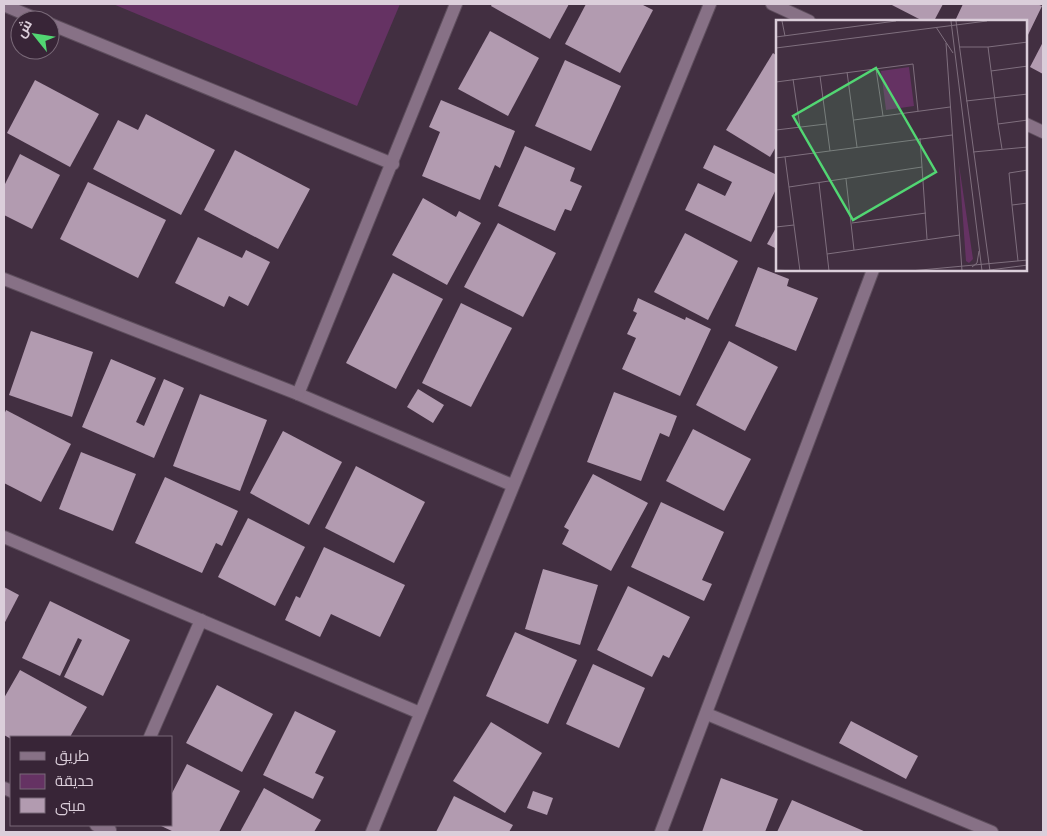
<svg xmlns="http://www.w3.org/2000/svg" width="1047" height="836" viewBox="0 0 1047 836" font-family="Cabin,Cairo,sans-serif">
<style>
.green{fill:#653263}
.building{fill:#b29bb0}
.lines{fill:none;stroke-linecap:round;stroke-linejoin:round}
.street-casing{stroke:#5e4e5d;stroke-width:14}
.street{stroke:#877186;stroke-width:12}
.inset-road{fill:none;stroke:#7f6f7e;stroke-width:1}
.view{fill:#52d673;fill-opacity:0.15;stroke:#52d673;stroke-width:2.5}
.inset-edge{fill:none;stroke:#dbceda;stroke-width:2.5}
</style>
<rect width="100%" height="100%" fill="#422f41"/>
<path class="green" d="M113,4H400L357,106Z"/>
<g class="building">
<path d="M492,4H569L550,39L491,6Z"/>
<path d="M586,4H641L653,10L620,73L565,44Z"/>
<path d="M890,4H943L934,21H923Z"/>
<path d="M963,4H1037L1042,6L1026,39V21H955Z"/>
<path d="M490,31L539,58L508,116L458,89Z"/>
<path d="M1043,42V74L1030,67Z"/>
<path d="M773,53L777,56V145L770,157L726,130Z"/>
<path d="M565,60L621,86L591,151L535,126Z"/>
<path d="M35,80L99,114L70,167L7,133Z"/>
<path d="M441,100L515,131L500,168L495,165L480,200L422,176L440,132L429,127Z"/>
<path d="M146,114L215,150L181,215L93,169L118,120L138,130Z"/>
<path d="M714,145L777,175V187L751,242L685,210L698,183L725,196L732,182L703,168Z"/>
<path d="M525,146L575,168L570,181L582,186L571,211L565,209L555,231L498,206Z"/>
<path d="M235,150L310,189L278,249L204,210Z"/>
<path d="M20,154L60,175L32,229L4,215V186Z"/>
<path d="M88,182L166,220L138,278L60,239Z"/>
<path d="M423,198L456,217L459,211L481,223L447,285L392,255Z"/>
<path d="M498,223L556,253L523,317L464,287Z"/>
<path d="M777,226V249L767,244Z"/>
<path d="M685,233L738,261L708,320L654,292Z"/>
<path d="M198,237L242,258L246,250L270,262L248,306L229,296L224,307L175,283Z"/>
<path d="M758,267L789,279L787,286L818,298L796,351L735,326Z"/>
<path d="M393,273L443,299L396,389L346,363Z"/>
<path d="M638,298L685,320L686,317L711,329L680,396L622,369L636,338L627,334L637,313L633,311Z"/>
<path d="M461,303L512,328L471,407L422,383Z"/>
<path d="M31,331L93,352L72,417L9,395Z"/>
<path d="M729,341L778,367L745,431L696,405Z"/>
<path d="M111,359L156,378L136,422L144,426L164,379L184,388L154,458L82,427Z"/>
<path d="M418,389L444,405L433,423L407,407Z"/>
<path d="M614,392L677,416L669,437L660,433L641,481L587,462Z"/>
<path d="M200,394L267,420L240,491L173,466Z"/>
<path d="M6,410L71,444L41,502L4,483V415Z"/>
<path d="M693,429L751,459L724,511L666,481Z"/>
<path d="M283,431L342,462L309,525L250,493Z"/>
<path d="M81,452L136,474L113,531L59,509Z"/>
<path d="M356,466L425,502L394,563L325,528Z"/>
<path d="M593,474L648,503L611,571L562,544L569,530L564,527Z"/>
<path d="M165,477L238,511L222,546L216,543L202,573L135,543Z"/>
<path d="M661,502L724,532L702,580L712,584L704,601L631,567Z"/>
<path d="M248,518L305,547L275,606L218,577Z"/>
<path d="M324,547L405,585L380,637L331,614L320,637L285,620L296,596L300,598Z"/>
<path d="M543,569L598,585L580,645L525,629Z"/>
<path d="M628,586L690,617L669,658L663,655L652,677L597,650Z"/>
<path d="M4,587L19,595L4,624Z"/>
<path d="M50,601L130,640L103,696L64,677L82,640L78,638L60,676L22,658Z"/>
<path d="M515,632L577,660L548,724L486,696Z"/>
<path d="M593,664L645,688L619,748L566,724Z"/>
<path d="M20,670L87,707L70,737H11V739L4,735V698Z"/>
<path d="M217,685L273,714L242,772L186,743Z"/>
<path d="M295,711L336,731L315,773L324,777L313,799L263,775Z"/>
<path d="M851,721L918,756L906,779L839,743Z"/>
<path d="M491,722L542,753L505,813L453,781Z"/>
<path d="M187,764L240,791L219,832H174L159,825H171V795Z"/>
<path d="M721,778L778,799L765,832H702Z"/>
<path d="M264,788L321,820L314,832H240Z"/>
<path d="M533,791L553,798L547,815L527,808Z"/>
<path d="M454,796L513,825L509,832H436Z"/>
<path d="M792,800L866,832H777Z"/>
</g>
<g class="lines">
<g class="street-casing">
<g id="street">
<path d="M772,4L809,21"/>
<path d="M6,6L39,20"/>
<path d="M50,24L393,164"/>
<path d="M1026,124L1043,132"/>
<path d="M4,279L298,394L512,485"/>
<path d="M298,394L456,4"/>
<path d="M4,537L420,713"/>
<path d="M707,714L992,832"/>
<path d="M150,737L201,620"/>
<path d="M4,788L11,791"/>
<path d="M96,825L110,830"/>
<path d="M372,832L710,4"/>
<path d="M661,832L873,270"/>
</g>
</g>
<use href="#street" class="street"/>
</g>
<g transform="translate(776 20)">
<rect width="251" height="251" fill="#422f41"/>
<path d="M133,47L138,86L110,90L105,51ZM183,145L197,239L193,243L190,241Z" fill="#653263"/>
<path class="inset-road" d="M6,1L9,16M175,1L206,251M180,1L214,251M160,7L177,33M0,17L120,1M170,23L186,251M184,27H212M0,28L211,1M100,49L107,96M215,51L252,46M71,52L81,127M44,56L54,131M17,59L24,107M0,62L137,44L142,91M190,81L252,74M78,100L174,87M222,104L212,27L252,22M0,110L50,104M144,118L151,219M226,129L222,104L252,100M197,132L252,127M9,137L24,251M0,138L176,115M70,159L78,230M43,163L53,251M13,167L146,147M236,185L233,153L252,150M76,203L150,193M0,207L18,205M51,234L184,215M242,241L236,185L252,183M196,247L201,243L203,231M0,250L18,251M134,251L252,240M206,251L252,245"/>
<path class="view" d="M100,48L160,152L77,200L17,96Z"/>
<rect width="251" height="251" class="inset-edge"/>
</g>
<rect width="1047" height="836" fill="none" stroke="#dbceda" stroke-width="10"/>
<rect x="10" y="736" width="162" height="90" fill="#382537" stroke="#796978"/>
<rect x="20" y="752" width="25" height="8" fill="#877186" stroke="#796978"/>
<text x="55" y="761" font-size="15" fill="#dbceda">طريق</text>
<rect x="20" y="774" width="25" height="15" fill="#653263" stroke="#796978"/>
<text x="55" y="786" font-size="15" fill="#dbceda">حديقة</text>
<rect x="20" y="798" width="25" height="15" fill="#b29bb0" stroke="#796978"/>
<text x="55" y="811" font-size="15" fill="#dbceda">مبنى</text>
<g transform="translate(35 35) rotate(300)"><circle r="24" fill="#382537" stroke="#796978"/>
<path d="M0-4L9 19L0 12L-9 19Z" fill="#52d673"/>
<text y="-8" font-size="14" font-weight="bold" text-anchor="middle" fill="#dbceda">ش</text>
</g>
</svg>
